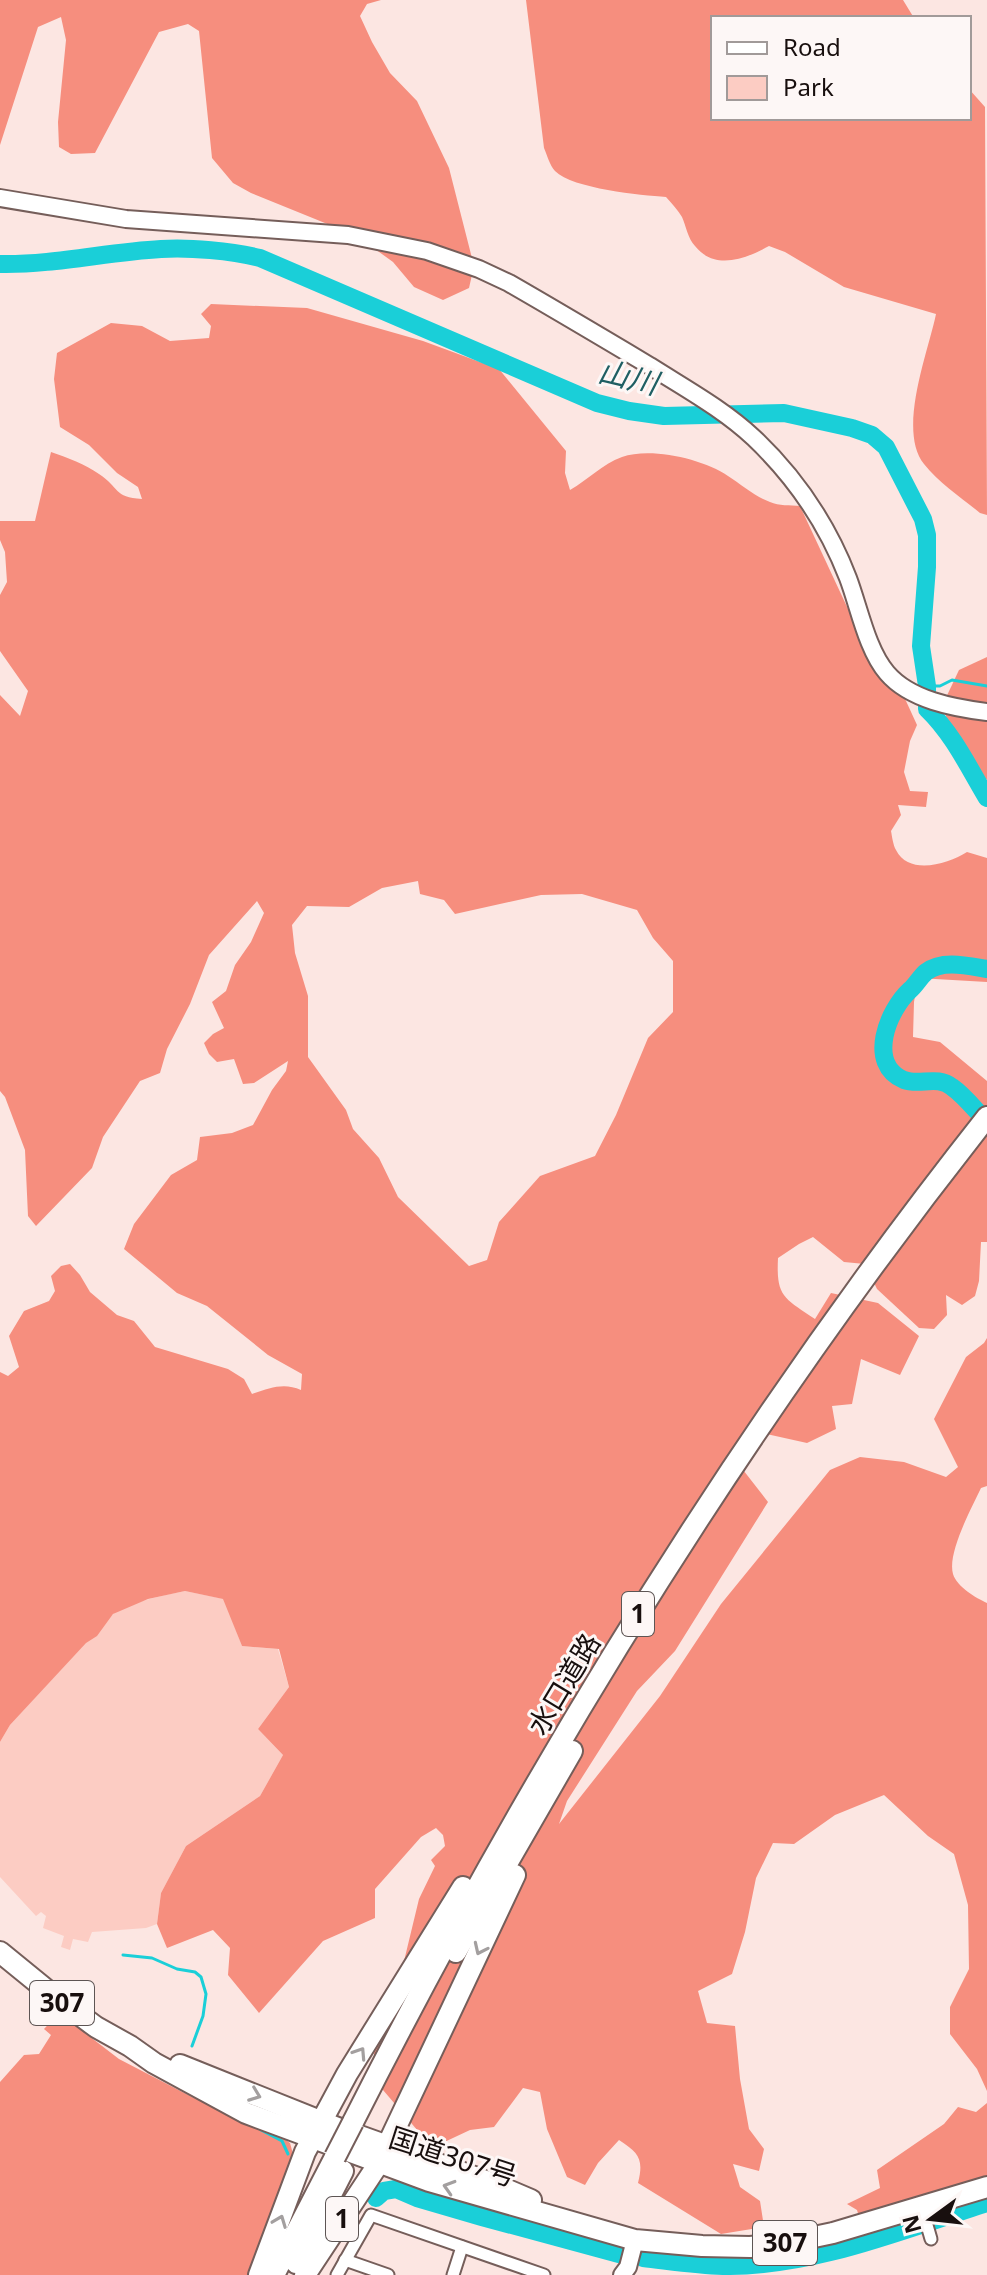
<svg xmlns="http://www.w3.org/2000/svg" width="987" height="2275" viewBox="0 0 987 2275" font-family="'Noto Sans','Noto Sans JP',sans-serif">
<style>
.green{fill:#fcccc3}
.forest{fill:#f68e7e;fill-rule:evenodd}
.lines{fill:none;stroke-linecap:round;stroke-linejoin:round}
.stream{stroke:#1acfd8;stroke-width:3}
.river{stroke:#1acfd8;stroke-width:18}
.street-casing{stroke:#755e5a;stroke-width:15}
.secondary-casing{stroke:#755e5a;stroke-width:20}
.highway-casing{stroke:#755e5a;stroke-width:24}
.street{stroke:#fff;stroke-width:11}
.secondary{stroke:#fff;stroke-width:16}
.highway{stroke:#fff;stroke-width:20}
.highway-bridge-casing{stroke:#755e5a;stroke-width:24;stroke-linecap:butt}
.highway-bridge{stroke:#fff;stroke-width:20}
.oneway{stroke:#a39f9f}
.labels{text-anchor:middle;stroke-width:6;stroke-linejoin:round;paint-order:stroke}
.shield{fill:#fdf7f6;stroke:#5d5554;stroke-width:2}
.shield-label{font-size:26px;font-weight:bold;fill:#180f0e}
.street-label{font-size:28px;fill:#180f0e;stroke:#fdf7f6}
.water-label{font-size:30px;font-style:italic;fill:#1f5f63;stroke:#fdf7f6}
</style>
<rect width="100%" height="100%" fill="#fce6e2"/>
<path class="green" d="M185,1591L224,1599L242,1646L278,1649L289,1687L258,1729L283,1755L260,1796L186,1846L161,1893L157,1924L146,1928L92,1932L88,1942L73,1939L70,1950L61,1947L64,1936L43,1928L46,1916L41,1912L36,1916L0,1877V1742L10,1725L86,1642C102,1633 101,1625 112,1615C125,1602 167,1595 185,1591Z"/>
<g class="forest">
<path d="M0,0H381L367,4L360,16L372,42L390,73L417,101L449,168L474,266L469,288L443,300L414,287L393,262L357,236L251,193L233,183L212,158L199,31L188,24L159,32L95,153L71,154L59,147L58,122L66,40L61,17L38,27L0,145Z"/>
<path d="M526,0H903L914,18H713V118H969V89L985,107L987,515L980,513C962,498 939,483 924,464C897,430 928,353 936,314L844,287L785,252L769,246C745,259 715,271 695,246C688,239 686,226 682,217C678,210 672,204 666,197C641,195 573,189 555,171C550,166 547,155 544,148Z"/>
<path d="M211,304L307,308L423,341L499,369L566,451L565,473L570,490C588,480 602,464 622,457C651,447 703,459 728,476C742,485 754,496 770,502C779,506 790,505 800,506L876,669L901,690L917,725L910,741L904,772L910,791L928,792L926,807L898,805L901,815L891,831C892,836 893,845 896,850C909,876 948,864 967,852L987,858V982L918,978L914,1002L913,1037L940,1042L987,1081V1242H981L979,1281L975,1296L962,1305L946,1295L947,1315L934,1329L919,1328L877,1289L865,1264L844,1262L813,1237L799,1244L778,1258C776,1297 784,1298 815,1319L831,1293L878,1303L919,1336L900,1375L861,1359L852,1404L832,1406L836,1429L807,1443L748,1430L733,1457L768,1502L675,1651L637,1691L567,1801L559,1824L660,1696L721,1604L830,1470L860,1457L904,1462L946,1477L958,1467L934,1419L966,1357L984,1343L987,1338V1486L981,1488C972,1507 947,1553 953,1574C957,1587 976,1598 987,1603V2091L977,2069L950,2034V2007L969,1969L968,1905L954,1854L928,1836L884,1795L835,1815L794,1844L773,1843L756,1878L745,1932L732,1974L698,1991L707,2023L735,2026L740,2079L749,2129L764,2149L759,2171L733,2164L740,2187L760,2201L764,2227L721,2234L638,2183C644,2159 639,2153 619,2140L598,2163L585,2185L567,2177L547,2129L540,2092L523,2088L494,2127L470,2130L438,2145L418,2131L383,2090L374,2076V2046L391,2015L419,1899L435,1866L431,1860L445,1846L443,1835L436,1828L421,1837L375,1889V1918L323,1941L259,2013L228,1975L230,1948L213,1930L167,1948L157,1924L161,1893L186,1846L260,1796L283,1755L258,1729L289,1687L279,1649L242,1646L223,1599L185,1591L148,1599L113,1614L97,1636L86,1643L10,1725L0,1742V1372L8,1376L19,1367L9,1336L24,1311L49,1301L55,1291L51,1276L61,1266L70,1264L80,1275L90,1292L117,1315L134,1321L155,1347L228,1369L244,1379L252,1394C269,1388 284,1382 301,1390L302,1374L268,1355L207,1306L177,1293L124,1249L134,1224L171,1175L197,1160L200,1137L232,1133L253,1125L272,1090L286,1071L288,1061L254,1083L243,1084L234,1059L217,1062L209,1054L204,1043L213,1034L224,1028L212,1002L226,991L235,965L251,942L264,913L257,901L209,955L190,1004L167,1049L160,1073L140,1081L103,1137L92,1168L36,1226L28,1216L25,1150L5,1097L0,1091V695L20,716L28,691L0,651V595L7,582L5,552L0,540V521H35L51,452C68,458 85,464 99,474C120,488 113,497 142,499L138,487L117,473L89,445L60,427L54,379L57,353L111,323L142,326L170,341L209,338L211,326L201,314ZM418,881L420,894L444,900L455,914L541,895L582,894L637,910L653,938L673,961V1012L648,1038L616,1115L595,1156L540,1176L499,1222L487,1260L469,1266L398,1197L379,1158L353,1129L346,1110L308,1057V996L295,953L292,925L307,906L349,907L382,888Z"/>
<path d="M987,657V780L951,737L943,704L959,670Z"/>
<path d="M59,2013L119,2059L192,2097L276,2133L290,2143L293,2154L290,2173L252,2275H0V2082L24,2055L39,2054L51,2035L44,2029Z"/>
<path d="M987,2103V2178L860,2220L857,2210L847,2204L880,2188L877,2170L944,2124L958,2107L976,2112Z"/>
</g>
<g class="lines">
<g class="stream">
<path d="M927,686H940L952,680L987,686"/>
<path d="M123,1955L152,1958L177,1969L195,1972L201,1977L206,1994L203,2016L192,2046"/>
<path d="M261,2130L282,2141L288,2154"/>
</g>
<g class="river">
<path d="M0,264C54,265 107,252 161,249C189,247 232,251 260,258L597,403L629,411L664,416L784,413L852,428L872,435L886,447L923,519L927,535V567L921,646L927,686V709C953,734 969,768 987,798"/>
<path d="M987,969C969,966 942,959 926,972C920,977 916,985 910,990C888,1010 866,1064 904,1080C920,1086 937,1075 952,1087C965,1096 976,1111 987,1122"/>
<path d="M376,2198L384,2191L396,2189L417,2198L482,2217L619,2254"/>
<path d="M643,2258C670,2261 697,2265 723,2266C814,2267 902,2230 987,2203"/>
</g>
<g class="street-casing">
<g id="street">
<path d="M922,2208L931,2239"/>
<path d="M345,2260L388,2275"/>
<path d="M337,2275L371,2215L544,2275"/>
<path d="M453,2275L462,2247"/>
</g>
</g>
<g class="secondary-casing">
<g id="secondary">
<path d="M0,198L126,219L348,235L427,251L479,269L509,283C556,310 603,338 650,366C686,389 723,409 754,438C795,477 828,526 848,578C859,607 867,650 887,673C910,700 954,708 987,712"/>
<path d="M622,2275L628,2267L635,2240"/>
</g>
</g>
<g class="highway-casing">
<g id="highway">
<path d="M0,1952L49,1992L96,2027L130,2046L154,2063L246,2113L429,2181L635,2240L702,2246L750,2247L781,2244L833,2233L987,2187"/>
<path d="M456,1952L572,1751"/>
<path d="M180,2065L340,2129L491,2183L531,2200"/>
<path d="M353,2122C532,1768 741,1428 987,1117"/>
<path d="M296,2263L343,2171"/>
<path d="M259,2275L305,2152L347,2074L463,1887"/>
<path d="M274,2275L335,2157"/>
<path d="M305,2275L379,2163L515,1875"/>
</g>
</g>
<use href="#street" class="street"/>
<use href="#secondary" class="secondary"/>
<use href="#highway" class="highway"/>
<g class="highway-bridge-casing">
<path id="highway-bridge" d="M335,2157L353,2122"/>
</g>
<use href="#highway-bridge" class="highway-bridge"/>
</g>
<defs><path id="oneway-chevron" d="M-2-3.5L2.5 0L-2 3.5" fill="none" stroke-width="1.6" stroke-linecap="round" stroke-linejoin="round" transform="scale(2)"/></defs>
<g class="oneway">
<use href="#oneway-chevron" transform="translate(480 1949) rotate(115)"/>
<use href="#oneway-chevron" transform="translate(360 2053) rotate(-57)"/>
<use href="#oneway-chevron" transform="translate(255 2095) rotate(21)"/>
<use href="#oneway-chevron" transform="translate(449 2187) rotate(-163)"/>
<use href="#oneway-chevron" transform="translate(280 2221) rotate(-69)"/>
</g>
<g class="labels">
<g class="shield">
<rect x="622" y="1592" width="32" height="44" rx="6"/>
<rect x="30" y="1981" width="64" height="44" rx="6"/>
<rect x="326" y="2197" width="32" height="44" rx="6"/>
<rect x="753" y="2221" width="64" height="44" rx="6"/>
</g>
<g class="shield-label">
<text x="638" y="1623">1</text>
<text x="62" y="2012">307</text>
<text x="342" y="2228">1</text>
<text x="785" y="2252">307</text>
</g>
<g class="street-label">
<text transform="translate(564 1684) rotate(-59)" y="10">水口道路</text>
<text transform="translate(453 2157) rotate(18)" y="10">国道307号</text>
</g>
<g class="water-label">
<text transform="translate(628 378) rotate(13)" y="10">山川</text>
</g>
</g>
<rect x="711" y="16" width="260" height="104" fill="#fdf7f6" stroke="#a19a99" stroke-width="2"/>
<rect x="727" y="42" width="40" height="12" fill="#ffffff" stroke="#a19a99" stroke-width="2"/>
<text x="783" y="56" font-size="24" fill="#180f0e">Road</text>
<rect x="727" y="76" width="40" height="24" fill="#fcccc3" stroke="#a19a99" stroke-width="2"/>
<text x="783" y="96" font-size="24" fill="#180f0e">Park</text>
<g transform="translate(931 2219) rotate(255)" stroke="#fdf7f6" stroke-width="6" paint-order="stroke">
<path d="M0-6L14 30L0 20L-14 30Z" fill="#180f0e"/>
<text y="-12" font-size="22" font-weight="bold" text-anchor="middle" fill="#180f0e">N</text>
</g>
</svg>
